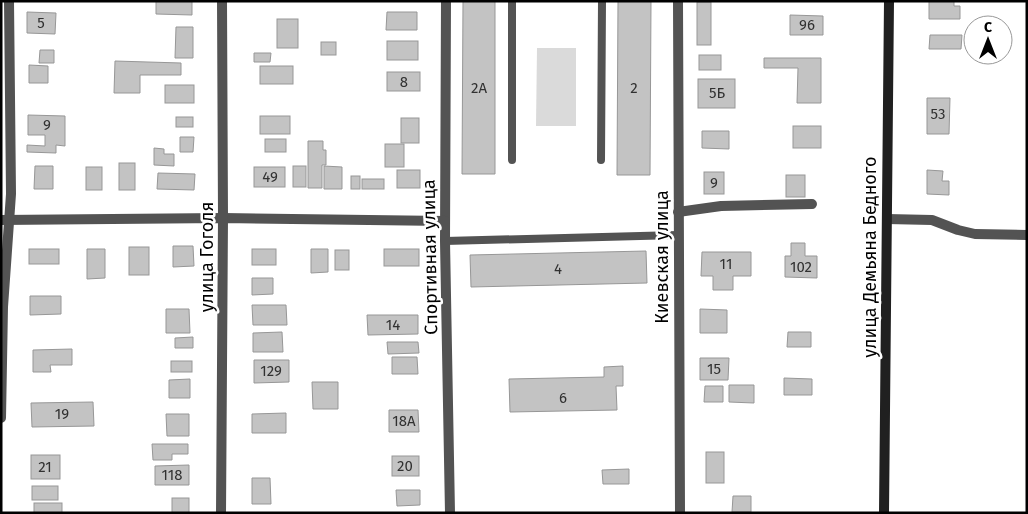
<svg xmlns="http://www.w3.org/2000/svg" width="1028" height="514" viewBox="0 0 1028 514" font-family="'Fira Sans',sans-serif">
<style>
.green{fill:#dadada}
.building{fill:#c3c3c3;stroke:#979797}
.lines{fill:none;stroke-linecap:round;stroke-linejoin:round}
.service{stroke:#535353;stroke-width:8}
.minor{stroke:#535353;stroke-width:10}
.secondary{stroke:#202020;stroke-width:10}
.labels{text-anchor:middle;stroke-width:5;stroke-linejoin:round;paint-order:stroke}
.number-label{font-size:15px;fill:#313131}
.street-label{font-size:18px;fill:#000;stroke:#fff}
</style>
<rect width="100%" height="100%" fill="#fff"/>
<path class="green" d="M537,48H576V126H536Z"/>
<g class="building">
<path d="M156,1H192V15L156,14Z"/>
<path d="M463,1H495V174H462Z"/>
<path d="M618,1H651L650,175H617Z"/>
<path d="M929,1H954V6H960V19H929Z"/>
<rect x="697" y="2" width="14" height="43"/>
<path d="M27,12L56,13L55,34L27,33Z"/>
<path d="M387,12H417V30H386Z"/>
<path d="M790,15L823,16V35H790Z"/>
<rect x="277" y="19" width="21" height="29"/>
<path d="M176,27H193V58H175Z"/>
<path d="M930,35H962L961,49H929Z"/>
<rect x="387" y="41" width="31" height="19"/>
<rect x="321" y="42" width="15" height="13"/>
<path d="M40,50H54V63H39Z"/>
<path d="M254,53H271L270,62H254Z"/>
<rect x="699" y="55" width="22" height="15"/>
<path d="M764,58H821V103H797L798,68H764Z"/>
<path d="M115,61L181,63V75H140V93H114Z"/>
<path d="M29,65L48,66V83H29Z"/>
<rect x="260" y="66" width="33" height="18"/>
<rect x="387" y="72" width="33" height="19"/>
<rect x="698" y="79" width="37" height="29"/>
<rect x="165" y="85" width="29" height="18"/>
<path d="M927,98H950L949,134H927Z"/>
<path d="M28,115L65,116V146L56,145V153L27,152V145L45,146V135H28Z"/>
<rect x="260" y="116" width="30" height="18"/>
<rect x="176" y="117" width="17" height="10"/>
<rect x="401" y="118" width="18" height="25"/>
<rect x="793" y="126" width="28" height="22"/>
<path d="M702,131H729V149L702,148Z"/>
<path d="M180,137H194L193,152H180Z"/>
<rect x="265" y="139" width="21" height="13"/>
<path d="M308,141H323V150H326V165H322V188H308Z"/>
<rect x="385" y="144" width="19" height="23"/>
<path d="M154,148L164,149V154H174V166L154,165Z"/>
<rect x="119" y="163" width="16" height="27"/>
<path d="M35,166H53V189H34Z"/>
<rect x="293" y="166" width="13" height="21"/>
<path d="M324,166L342,167V189H324Z"/>
<rect x="86" y="167" width="16" height="23"/>
<rect x="254" y="167" width="31" height="20"/>
<rect x="397" y="170" width="23" height="18"/>
<path d="M927,170L943,171L942,181H949V195L927,194Z"/>
<rect x="704" y="172" width="20" height="22"/>
<path d="M158,173L195,174L194,190L157,189Z"/>
<rect x="786" y="175" width="19" height="22"/>
<rect x="351" y="176" width="9" height="13"/>
<rect x="362" y="179" width="22" height="10"/>
<path d="M791,243H805V256H817V278L785,277V256H791Z"/>
<path d="M173,246H193L194,266L173,267Z"/>
<rect x="129" y="247" width="20" height="28"/>
<rect x="29" y="249" width="30" height="15"/>
<path d="M87,249H105V278L87,279Z"/>
<rect x="252" y="249" width="24" height="16"/>
<path d="M311,249H328V272L311,273Z"/>
<rect x="384" y="249" width="35" height="17"/>
<rect x="335" y="250" width="14" height="20"/>
<path d="M646,251L647,283L471,287L470,255Z"/>
<path d="M702,252H751V276H733V290H713V276H701Z"/>
<path d="M252,278H273V294L252,295Z"/>
<path d="M30,296H61V314L30,315Z"/>
<path d="M252,305H286L287,325H253Z"/>
<path d="M166,309H189L190,333H166Z"/>
<path d="M700,309L727,310V333H700Z"/>
<path d="M367,315H418V334L368,335Z"/>
<path d="M282,332L283,352H253V333Z"/>
<path d="M788,332H811V347H787Z"/>
<path d="M193,337V348H175V338Z"/>
<path d="M387,342H418L419,353L388,354Z"/>
<path d="M72,349V365H50L51,372H33V350Z"/>
<path d="M392,357H417L418,374H392Z"/>
<path d="M700,358H729L728,380H700Z"/>
<path d="M254,360H289V382L254,383Z"/>
<rect x="171" y="361" width="21" height="11"/>
<path d="M623,366V386H616L617,410L510,412L509,379L604,377V367Z"/>
<path d="M784,378L812,379V395H784Z"/>
<path d="M190,379V398H169V380Z"/>
<path d="M312,382H338V409H313Z"/>
<path d="M729,385H754V403L729,402Z"/>
<path d="M705,386H723V402H704Z"/>
<path d="M93,402L94,426L32,427L31,403Z"/>
<path d="M389,410H418L419,432H389Z"/>
<path d="M286,413V433H252V414Z"/>
<path d="M166,414H189V436H167Z"/>
<path d="M152,444H188V454H172V460H153Z"/>
<rect x="706" y="452" width="18" height="31"/>
<rect x="31" y="455" width="29" height="24"/>
<rect x="392" y="456" width="27" height="20"/>
<path d="M189,465V485H155V466Z"/>
<path d="M629,469V484H603L602,470Z"/>
<path d="M252,478H270L271,504H252Z"/>
<rect x="32" y="486" width="26" height="14"/>
<path d="M396,490H420V505L397,506Z"/>
<path d="M733,496H751V512H732Z"/>
<rect x="172" y="498" width="17" height="15"/>
<rect x="34" y="503" width="28" height="10"/>
</g>
<g class="lines">
<g class="service">
<path d="M512,160V1"/>
<path d="M601,160L602,1"/>
<path d="M445,241L678,235"/>
</g>
<g class="minor">
<path d="M446,1L445,241L450,513"/>
<path d="M678,1L680,513"/>
<path d="M678,212L721,206L812,204"/>
<path d="M887,219L932,220L958,230L975,234L1027,235"/>
<path d="M1,220L223,218L445,221"/>
<path d="M1,418L3,307L11,194L9,1"/>
<path d="M221,513L223,218L222,1"/>
</g>
<path class="secondary" d="M884,513L889,1"/>
</g>
<g class="labels">
<g class="number-label">
<text x="41" y="28">5</text>
<text x="807" y="30">96</text>
<text x="404" y="87">8</text>
<text x="479" y="93">2А</text>
<text x="634" y="93">2</text>
<text x="717" y="98">5Б</text>
<text x="938" y="119">53</text>
<text x="47" y="130">9</text>
<text x="270" y="182">49</text>
<text x="714" y="188">9</text>
<text x="726" y="269">11</text>
<text x="801" y="272">102</text>
<text x="558" y="274">4</text>
<text x="393" y="330">14</text>
<text x="714" y="374">15</text>
<text x="271" y="376">129</text>
<text x="563" y="403">6</text>
<text x="62" y="419">19</text>
<text x="404" y="426">18А</text>
<text x="405" y="471">20</text>
<text x="45" y="472">21</text>
<text x="172" y="480">118</text>
</g>
<g class="street-label">
<text transform="translate(207 257) rotate(-90)" y="6">улица Гоголя</text>
<text transform="translate(430 257) rotate(-91)" y="6">Спортивная улица</text>
<text transform="translate(662 257) rotate(-90)" y="6">Киевская улица</text>
<text transform="translate(870 257) rotate(-90)" y="6">улица Демьяна Бедного</text>
</g>
</g>
<rect width="1028" height="514" fill="none" stroke="#000000" stroke-width="5"/>
<g transform="translate(988 40)"><circle r="24" fill="#ffffff" stroke="#999999"/>
<path d="M0-4L9 19L0 12L-9 19Z" fill="#000000"/>
<text y="-8" font-size="14" font-weight="bold" text-anchor="middle" fill="#000000">С</text>
</g>
</svg>
